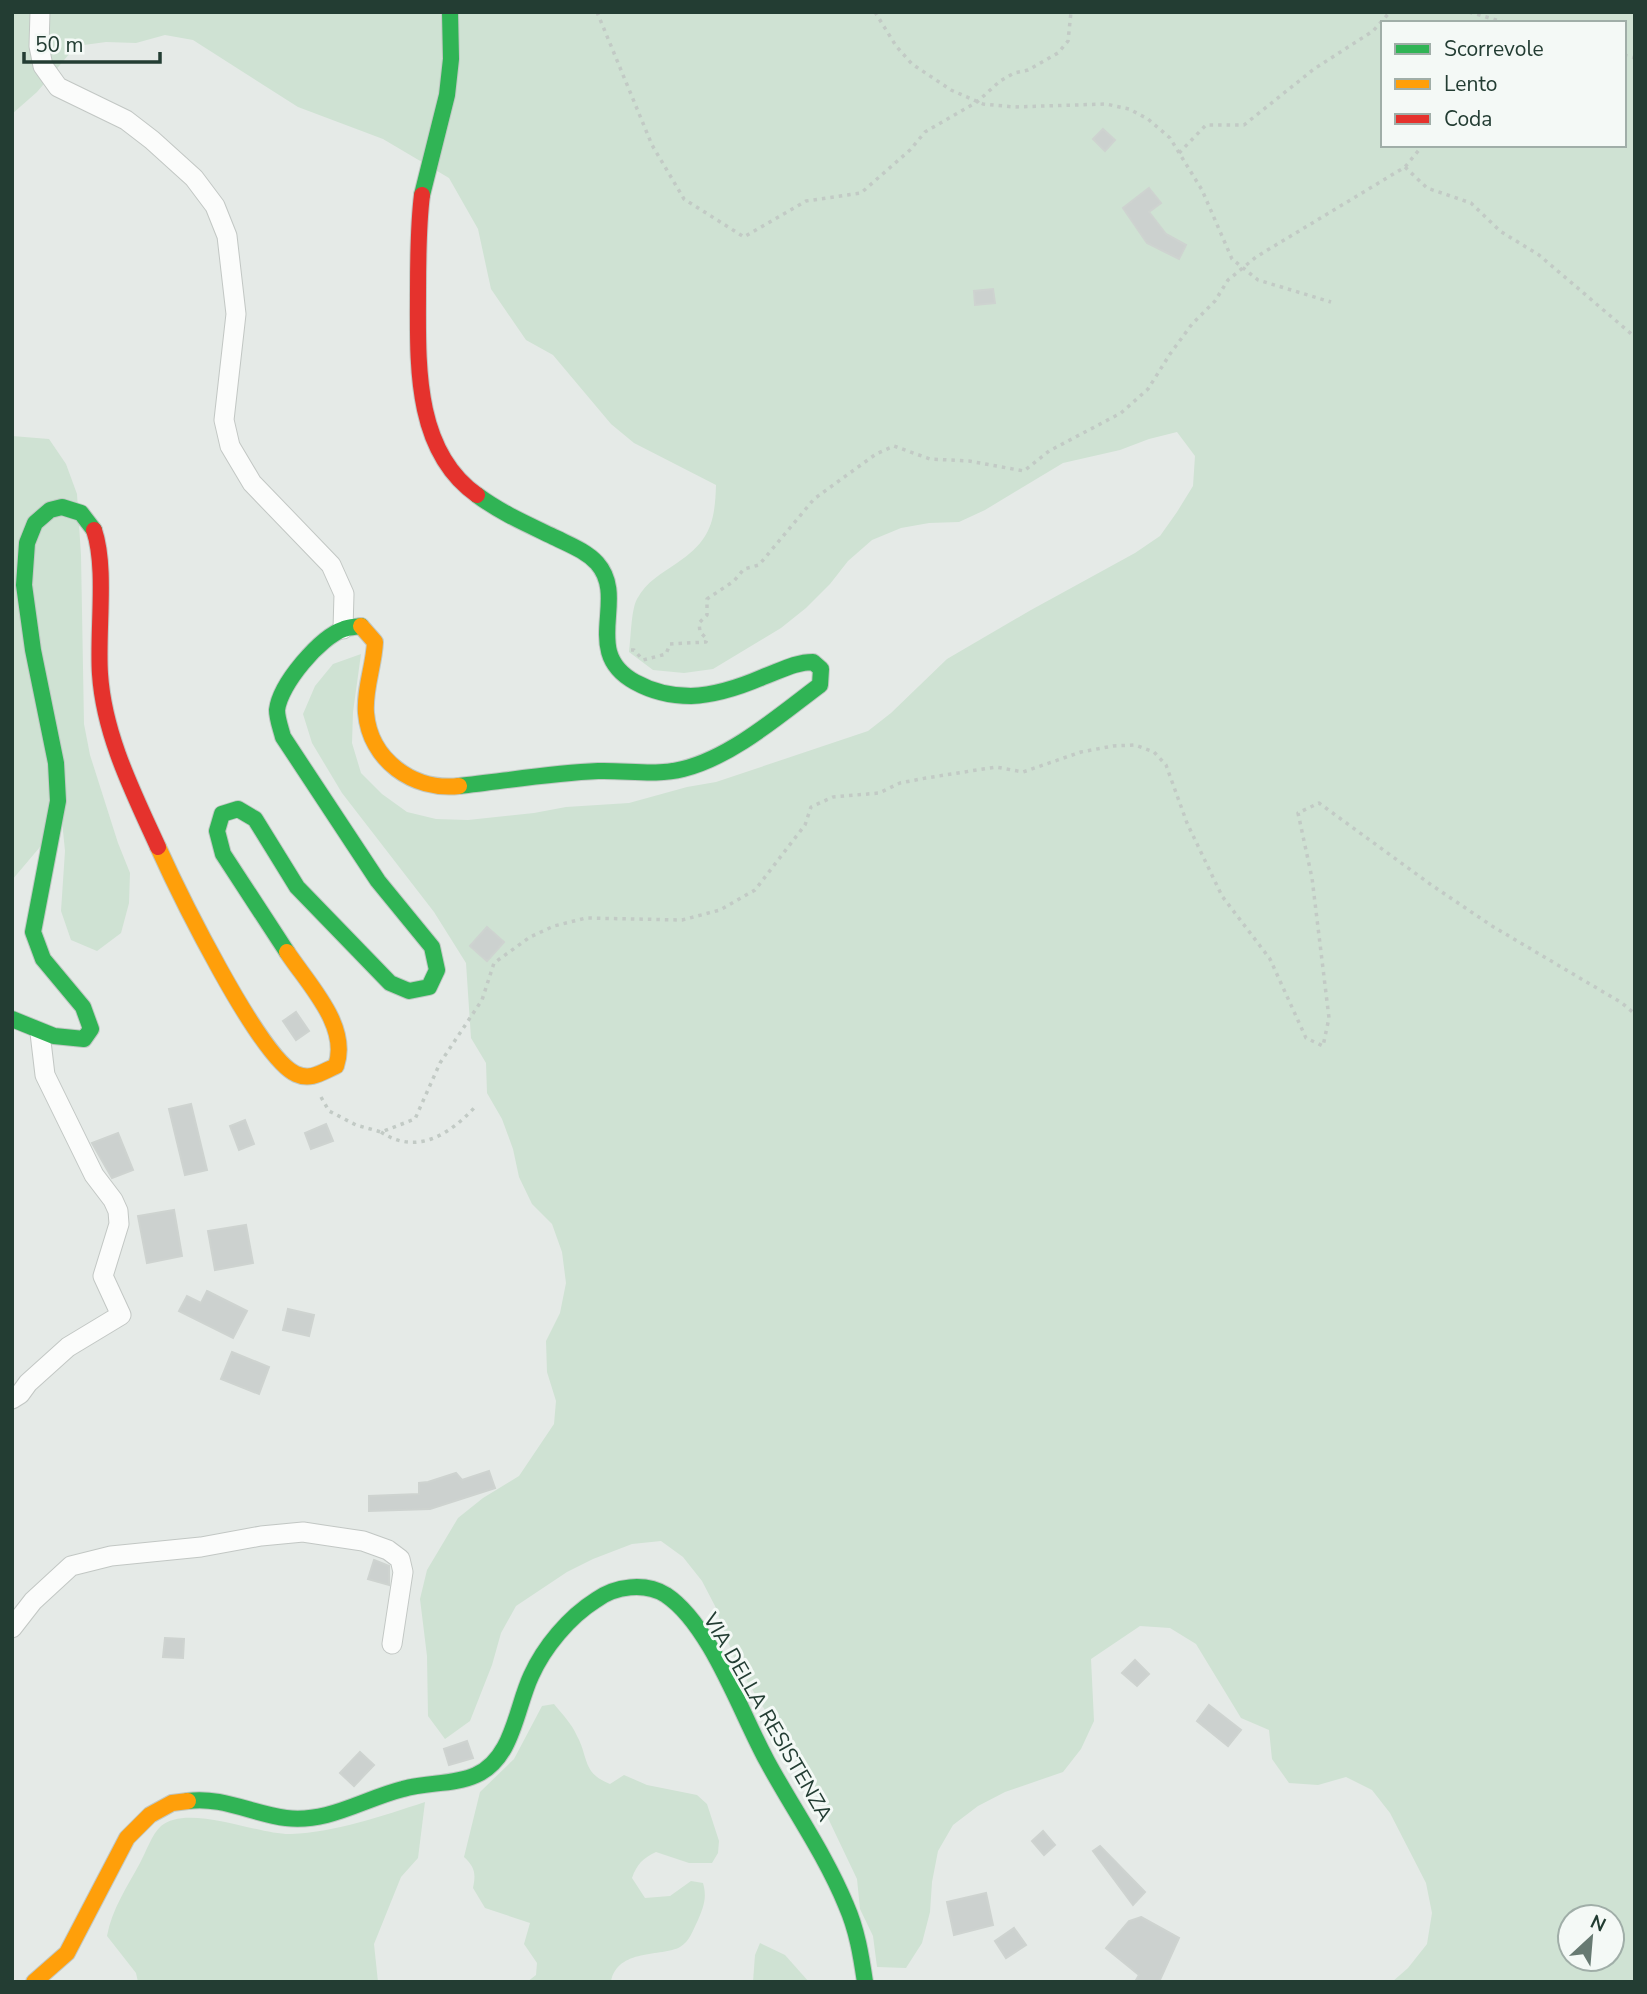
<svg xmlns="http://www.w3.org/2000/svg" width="1647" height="1994" viewBox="0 0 1647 1994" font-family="'Nunito Sans',sans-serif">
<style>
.green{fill:#cfe2d3;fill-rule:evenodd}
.building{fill:#ccd1cf;stroke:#ced3d0;stroke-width:2}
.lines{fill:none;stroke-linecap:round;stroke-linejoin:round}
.street-casing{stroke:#c2c7c4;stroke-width:21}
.fast-casing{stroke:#c1c8c4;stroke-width:18}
.slow-casing{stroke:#c1c8c4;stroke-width:18}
.jam-casing{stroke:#c1c8c4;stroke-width:18}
.path{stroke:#c2cac5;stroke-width:3.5;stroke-dasharray:3.5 5;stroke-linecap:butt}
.street{stroke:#fbfcfb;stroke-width:19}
.fast{stroke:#30b455;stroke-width:16}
.slow{stroke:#ff9f0a;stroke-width:16}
.jam{stroke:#e5322d;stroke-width:16}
.labels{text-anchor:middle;stroke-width:6;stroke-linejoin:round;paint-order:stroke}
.street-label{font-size:21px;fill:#233d33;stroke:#f4f9f6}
</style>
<rect width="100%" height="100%" fill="#e5eae7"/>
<g class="green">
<path d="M12,12H1635V1982H1392L1408,1968L1427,1944L1432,1913L1426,1883L1390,1813L1372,1790L1346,1777L1318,1785L1289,1783L1272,1759L1269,1730L1241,1718L1196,1644L1170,1628L1140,1626L1091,1659L1094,1721L1081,1749L1063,1772L1005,1792L978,1806L953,1825L938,1851L932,1882L930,1912L922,1943L906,1968L877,1967L873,1936L860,1909L857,1879L817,1795L736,1663L715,1606L702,1581L683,1557L661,1541L632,1544L593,1559L567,1572L516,1606L501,1633L492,1665L470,1721L445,1739L428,1716L427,1656L420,1599L427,1570L458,1518L483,1498L519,1476L554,1424L556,1401L547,1372L546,1341L560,1313L566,1283L562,1252L552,1224L532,1204L519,1177L513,1149L502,1119L487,1093L486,1063L471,1038L466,963L434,912L342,793L312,743L303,714L315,686L333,664L361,654L353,712L352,743L361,773L382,794L407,812L436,819L468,820L534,813L566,807L629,803L687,787L716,782L868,731L891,713L947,659L1031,610L1135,553L1160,536L1177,512L1193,486L1195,456L1177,432L1149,439L1120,450L1063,463L985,510L959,522L929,523L901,528L872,540L848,561L830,584L806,608L781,628L713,669L684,673L653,670L629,652C631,638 631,610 637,599C647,581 661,574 677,563C710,541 715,522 716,485L634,443L611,424L553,355L526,340L491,289L478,229L449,178L383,139L298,107L193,40L165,35L136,43L106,42L76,46L37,92L12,114ZM1383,23H1624V145H1383ZM1570,1917H1612V1959H1570Z"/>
<path d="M12,436L49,439L66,464L77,494L81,555L84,724L90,755L118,843L130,873L129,903L121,933L97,951L71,940L61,911L65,851L62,821L12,880Z"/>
<path d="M554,1704C562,1714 572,1724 577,1736C589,1758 582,1773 610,1784L624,1775L647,1785L697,1795L707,1804L719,1841L718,1853L712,1863H689L656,1852C643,1858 637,1864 632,1878L645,1898L670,1896L691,1881L703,1883C707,1897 704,1906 698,1920C693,1930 690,1941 680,1947C662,1957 617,1948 611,1982H527L536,1975L537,1963L524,1944L530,1923L485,1908L473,1888C476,1874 475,1867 464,1857L480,1792L514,1759L542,1706Z"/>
<path d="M425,1802L418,1858L401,1877L374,1944L378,1982H138L136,1973L107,1936C112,1909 127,1887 140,1863C146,1852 152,1834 161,1826C188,1803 258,1835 291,1834C336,1832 382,1816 425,1802Z"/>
<path d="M760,1943L785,1955L809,1982H753L755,1955Z"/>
</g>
<g class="building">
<path d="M1103,129L1115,140L1105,151L1093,139Z"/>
<path d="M1149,188L1161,203L1149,212L1166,234L1186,245L1179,259L1147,243L1123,208Z"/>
<path d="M993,289L995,303L975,305L974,291Z"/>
<path d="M487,927L504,942L487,961L470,946Z"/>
<path d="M296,1012L309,1031L296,1040L283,1021Z"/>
<path d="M191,1104L207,1170L185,1175L169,1109Z"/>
<path d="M245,1120L254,1144L239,1150L230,1126Z"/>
<path d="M326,1124L333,1141L311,1149L305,1133Z"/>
<path d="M118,1133L133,1170L112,1178L92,1143Z"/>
<path d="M174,1210L182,1256L147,1263L138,1216Z"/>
<path d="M246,1225L253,1263L215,1270L208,1231Z"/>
<path d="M207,1291L247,1311L233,1338L179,1311L187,1296L201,1303Z"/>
<path d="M288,1309L314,1315L309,1336L283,1330Z"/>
<path d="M232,1352L269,1367L259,1394L221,1379Z"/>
<path d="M489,1471L495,1488L430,1509L369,1511V1496L419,1494V1483L428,1482L456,1473L462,1480Z"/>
<path d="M374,1560L389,1566V1585L368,1579Z"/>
<path d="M165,1638L184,1639L183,1658L163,1657Z"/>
<path d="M1135,1660L1149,1674L1137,1686L1122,1673Z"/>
<path d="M1209,1705L1241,1730L1228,1746L1197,1721Z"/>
<path d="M467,1741L473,1758L449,1765L444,1749Z"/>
<path d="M360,1752L374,1765L354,1786L340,1773Z"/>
<path d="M1043,1831L1055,1845L1044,1855L1032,1841Z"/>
<path d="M1100,1846L1145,1892L1133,1905L1093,1851Z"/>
<path d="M986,1893L993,1925L954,1935L947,1902Z"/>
<path d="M1141,1917L1179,1938L1159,1982H1135L1139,1975L1106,1948L1129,1921Z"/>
<path d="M1014,1928L1026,1945L1006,1958L995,1941Z"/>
</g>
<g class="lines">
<g class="street-casing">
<g id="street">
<path d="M40,12L39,46L43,66L58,87L126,120L152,140L194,178L215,206L227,236L236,314L224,420L230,446L252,483L331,565L344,594L343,629"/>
<path d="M12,1399L20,1394L28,1383L68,1347L121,1315L103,1276L119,1224L118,1211L113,1200L94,1175L45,1075L40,1033"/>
<path d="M12,1628L33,1601L71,1566L111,1556L201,1547L261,1536L303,1532L363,1541L388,1550L400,1559L403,1572L392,1644"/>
</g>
</g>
<g class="fast-casing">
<g id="fast">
<path d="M422,195L447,95L451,59L450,12"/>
<path d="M459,786C505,781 551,773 598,771C626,770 656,776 683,769C732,757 781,714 820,685L821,669L813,662C795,662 780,671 763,677C740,687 715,695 691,696C670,696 653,692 635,682C580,652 629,599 597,563C586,551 570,545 556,538C529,525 501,513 477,495"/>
<path d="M287,952L223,854L217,831L222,814L238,809L255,819L297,887L390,983L409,991L429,987L437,970L432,947L378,881L283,737C281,729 277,719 277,710C280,684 320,637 344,629C349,627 356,627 361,626"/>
<path d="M12,1019L54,1036L84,1039L91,1029L83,1007L43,959L33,932L58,801L56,763L33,650L24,585L27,543L35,523L50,510L62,507L81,513L94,530"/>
<path d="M188,1801C220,1796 254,1814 286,1818C329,1823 363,1799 403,1789C427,1782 454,1785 476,1775C513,1759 516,1708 531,1676C544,1647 569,1617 596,1600C615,1586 645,1582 666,1595C711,1625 741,1714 767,1761C793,1809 825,1854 846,1905C857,1930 861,1955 865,1982"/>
</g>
</g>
<g class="slow-casing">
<g id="slow">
<path d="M361,626L375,642C374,666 364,689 366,713C370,760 413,791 459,786"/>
<path d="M158,847C177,889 259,1058 296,1074C311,1081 322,1072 336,1066C350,1026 308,984 287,952"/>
<path d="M34,1982L67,1953L127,1838L150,1815L172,1803L188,1801"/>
</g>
</g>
<g class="jam-casing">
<g id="jam">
<path d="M422,195C418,227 418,259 418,291C418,361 413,450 477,495"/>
<path d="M94,530C107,568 97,632 100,674C104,735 133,792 158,847"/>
</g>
</g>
<g class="path">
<path d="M597,12L652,145L684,199L744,237L806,201L861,193L910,150L925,132L977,102L1000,81L1014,73L1028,70L1058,53L1068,41L1071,12"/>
<path d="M875,12L896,46L912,64L951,90L983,104L1014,107L1106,104L1129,109L1148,119L1170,138L1202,190L1232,259L1258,280L1331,302"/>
<path d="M1469,12L1507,23"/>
<path d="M1624,55L1635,58"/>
<path d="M1179,153L1206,125H1244L1314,69L1373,31L1390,12"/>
<path d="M1405,167L1427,188L1471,203L1500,231L1539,255L1635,337"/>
<path d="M631,650H634L643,660L666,654L670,644L706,642L707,639L700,632L699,623L707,615V599L734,581L744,569L759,565L814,499L876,454L894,446L930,459L969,461L1024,471L1049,451L1121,413L1148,389L1170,354L1192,324L1215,301L1228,280L1256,257L1405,167L1423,145"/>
<path d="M321,1097L329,1111L356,1125L381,1132L415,1119L440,1063L482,1000L494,963L530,937L554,926L586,918L682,920L720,910L755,890L805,825L811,807L833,797L879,793L900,783L926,778L996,767L1023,772L1081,752L1113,746L1135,745L1154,752L1166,765L1187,823L1222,896L1270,959L1306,1038L1323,1046L1329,1018L1312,878L1298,813L1319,803L1430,884L1492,926L1622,1003L1635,1014"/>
<path d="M381,1132C417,1156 450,1134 475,1107"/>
</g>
<use href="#street" class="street"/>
<use href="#fast" class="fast"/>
<use href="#slow" class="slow"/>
<use href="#jam" class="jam"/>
</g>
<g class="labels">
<g class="street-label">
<text transform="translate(768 1717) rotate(60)" y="7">VIA DELLA RESISTENZA</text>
</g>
</g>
<rect width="1647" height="1994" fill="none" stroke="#233d33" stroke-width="28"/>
<rect x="1381" y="21" width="245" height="126" fill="#f4f9f6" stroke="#a0aea8" stroke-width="2"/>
<rect x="1395" y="44" width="35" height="10" fill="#30b455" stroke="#a0aea8" stroke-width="2"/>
<text x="1444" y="56" font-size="21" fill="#233d33">Scorrevole</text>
<rect x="1395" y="79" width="35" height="10" fill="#ff9f0a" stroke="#a0aea8" stroke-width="2"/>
<text x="1444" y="91" font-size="21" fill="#233d33">Lento</text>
<rect x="1395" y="114" width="35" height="10" fill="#e5322d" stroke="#a0aea8" stroke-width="2"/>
<text x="1444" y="126" font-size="21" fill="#233d33">Coda</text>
<g transform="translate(1591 1938) rotate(26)"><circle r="33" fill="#f4f9f6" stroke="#a0aea8" stroke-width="2"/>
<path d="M0-5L12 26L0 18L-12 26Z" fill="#677a72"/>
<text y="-10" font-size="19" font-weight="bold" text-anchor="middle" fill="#233d33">N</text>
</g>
<path d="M24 52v10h136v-10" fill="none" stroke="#233d33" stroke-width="3.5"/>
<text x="35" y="52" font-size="21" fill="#233d33" stroke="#f4f9f6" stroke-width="5" paint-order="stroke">50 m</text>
</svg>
